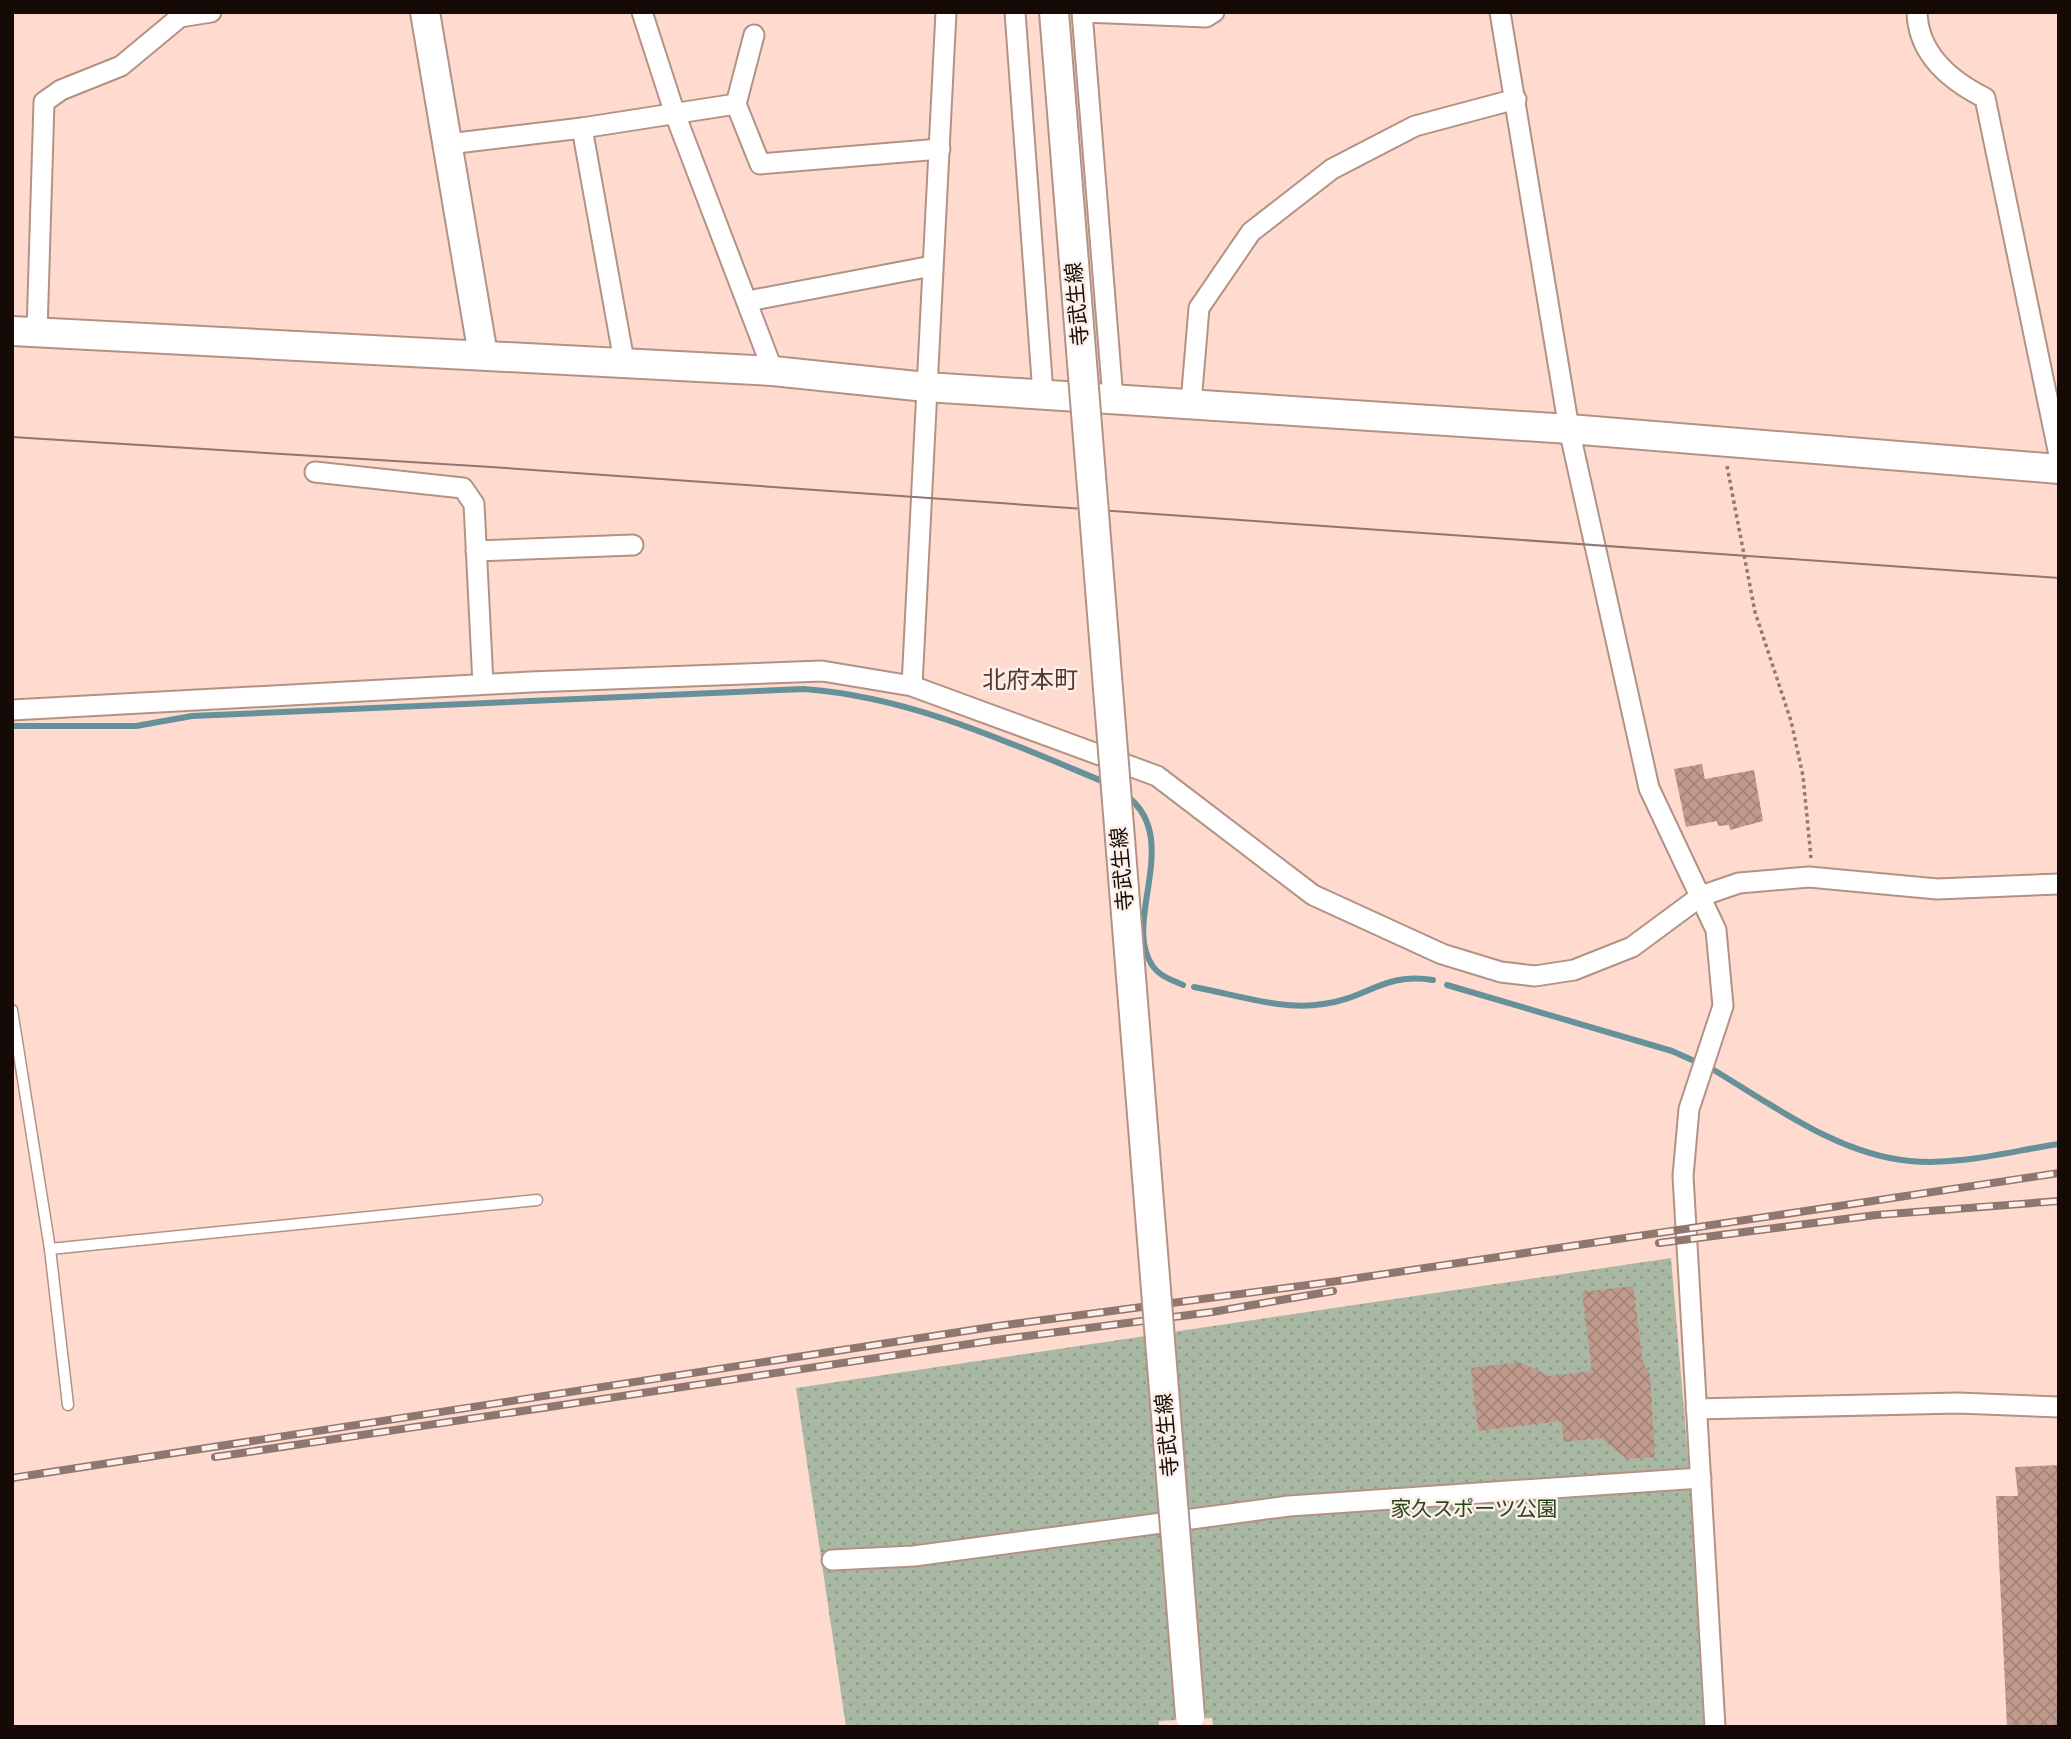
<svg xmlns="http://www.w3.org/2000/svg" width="2071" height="1739" viewBox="0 0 2071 1739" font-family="'Sofia Sans Condensed','Noto Sans JP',sans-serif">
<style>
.park{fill:url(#park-dots)}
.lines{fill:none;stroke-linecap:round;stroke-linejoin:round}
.stream{stroke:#66919a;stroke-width:6}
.building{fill:url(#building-cross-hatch)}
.lane-casing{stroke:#b39286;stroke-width:13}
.street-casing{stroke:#b39286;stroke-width:23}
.secondary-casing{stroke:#b39286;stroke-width:32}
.path{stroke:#927971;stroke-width:3.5;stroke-dasharray:3.5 3.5;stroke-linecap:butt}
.lane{stroke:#fff;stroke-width:10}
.street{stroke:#fff;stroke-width:19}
.secondary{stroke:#fff;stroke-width:28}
.tram{stroke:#8f766f;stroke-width:2}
.rail-casing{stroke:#8f766f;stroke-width:8}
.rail{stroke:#fceee9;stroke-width:5;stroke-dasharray:16;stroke-linecap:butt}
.secondary-bridge-casing{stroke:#b39286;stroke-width:32;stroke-linecap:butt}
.secondary-bridge{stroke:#fff;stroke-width:28}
.labels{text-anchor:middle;stroke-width:5;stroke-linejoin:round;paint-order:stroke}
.street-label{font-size:21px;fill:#160a07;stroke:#fceee9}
.park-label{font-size:21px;fill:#26461a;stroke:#fceee9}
.quarter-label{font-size:24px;fill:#54392f;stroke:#fceee9}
</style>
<defs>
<pattern id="park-dots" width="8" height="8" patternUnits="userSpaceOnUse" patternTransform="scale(1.75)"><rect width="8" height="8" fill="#a8b8a3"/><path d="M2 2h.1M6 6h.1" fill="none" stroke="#909d8b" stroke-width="1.8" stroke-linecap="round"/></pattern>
<pattern id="building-cross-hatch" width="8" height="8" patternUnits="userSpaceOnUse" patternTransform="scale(1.75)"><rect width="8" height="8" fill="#c09b8d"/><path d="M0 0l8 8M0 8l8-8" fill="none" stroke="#a48478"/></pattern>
</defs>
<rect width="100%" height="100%" fill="#ffdbcf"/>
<path class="park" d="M1671,1258L1711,1727H1213L1212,1718L1159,1721V1727H846L796,1388Z"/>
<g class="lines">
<g class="stream">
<path d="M12,726H136L192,716L804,689C912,697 1010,743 1109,784"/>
<path d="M1127,796C1183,839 1122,921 1152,965C1159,976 1172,980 1183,985"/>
<path d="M1447,985L1672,1051L1692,1060"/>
<path d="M1194,987C1234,994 1282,1011 1323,1004C1369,998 1383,972 1433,980"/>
<path d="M1712,1069C1773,1105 1837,1154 1910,1161C1958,1166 2011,1151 2059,1144"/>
</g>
</g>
<g class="building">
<path d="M1702,764L1705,779L1754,770L1763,821L1730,830L1729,825L1718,826L1717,821L1686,827L1674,769Z"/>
<path d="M1633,1286L1643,1363L1650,1374L1655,1457L1627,1459L1601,1438L1564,1442L1561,1421L1478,1431L1471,1368L1519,1362L1550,1376L1592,1371L1582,1292Z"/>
<path d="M2059,1465V1727H2007L1996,1496H2018L2015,1467Z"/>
</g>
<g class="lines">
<g class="lane-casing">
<g id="lane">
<path d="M12,1010L50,1249L68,1405"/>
<path d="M50,1249L537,1200"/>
</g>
</g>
<g class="street-casing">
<g id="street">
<path d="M642,12L675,114L773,371"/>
<path d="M1015,12L1043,394"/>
<path d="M1082,12L1113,399"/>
<path d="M1085,12L1206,17L1214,12"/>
<path d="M1500,12L1569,429L1649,788L1716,930L1723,1006L1689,1109L1683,1176L1715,1727"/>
<path d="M1917,12C1918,54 1951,81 1985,98L2059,455"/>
<path d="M754,35L736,104L760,164L940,149"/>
<path d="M582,128L624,361"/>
<path d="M448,144L582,128L736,104"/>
<path d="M748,301L932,266"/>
<path d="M37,332L44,102L61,90L121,66L180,17L211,12"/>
<path d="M1191,403L1199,308L1251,232L1332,169L1415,126L1516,99"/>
<path d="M315,472L463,488L474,504L483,684"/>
<path d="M476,551L633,545"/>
<path d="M912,686L946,12"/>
<path d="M12,710L530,682L822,671L912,686L1157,776L1313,895L1442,954L1501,972L1535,976L1574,970L1632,947L1701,896L1739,883L1809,877L1937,889L2059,884"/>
<path d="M1696,1409L1958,1403L2059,1407"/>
<path d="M832,1560L914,1556L1289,1506L1701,1478"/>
</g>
</g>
<g class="secondary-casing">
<g id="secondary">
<path d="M425,12L483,355"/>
<path d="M12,331L773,371L926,387L1569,429L2059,469"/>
</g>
</g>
<path class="path" d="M1727,466L1755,612L1791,721L1803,776L1811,858"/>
<use href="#lane" class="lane"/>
<use href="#street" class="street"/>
<use href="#secondary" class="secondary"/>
<path class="tram" d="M12,437L491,467L2059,578"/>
<g class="rail-casing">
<g id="rail">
<path d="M1659,1243L1876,1215L2059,1201"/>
<path d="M215,1457L996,1340L1212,1312L1333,1291"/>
<path d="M12,1478L998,1326L1338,1281L2059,1173"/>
</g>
</g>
<use href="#rail" class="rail"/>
<g class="secondary-bridge-casing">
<path id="secondary-bridge" d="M1054,12L1190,1716"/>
</g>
<use href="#secondary-bridge" class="secondary-bridge"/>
</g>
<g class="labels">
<g class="street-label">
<text transform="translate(1077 304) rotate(-95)" y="7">寺武生線</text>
<text transform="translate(1122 869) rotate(-95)" y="7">寺武生線</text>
<text transform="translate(1167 1435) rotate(-95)" y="7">寺武生線</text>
</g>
<g class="park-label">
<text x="1474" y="1516">家久スポーツ公園</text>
</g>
<g class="quarter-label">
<text x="1030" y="688">北府本町</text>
</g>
</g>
<rect width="2071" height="1739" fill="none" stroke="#160a07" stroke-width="28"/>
</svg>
